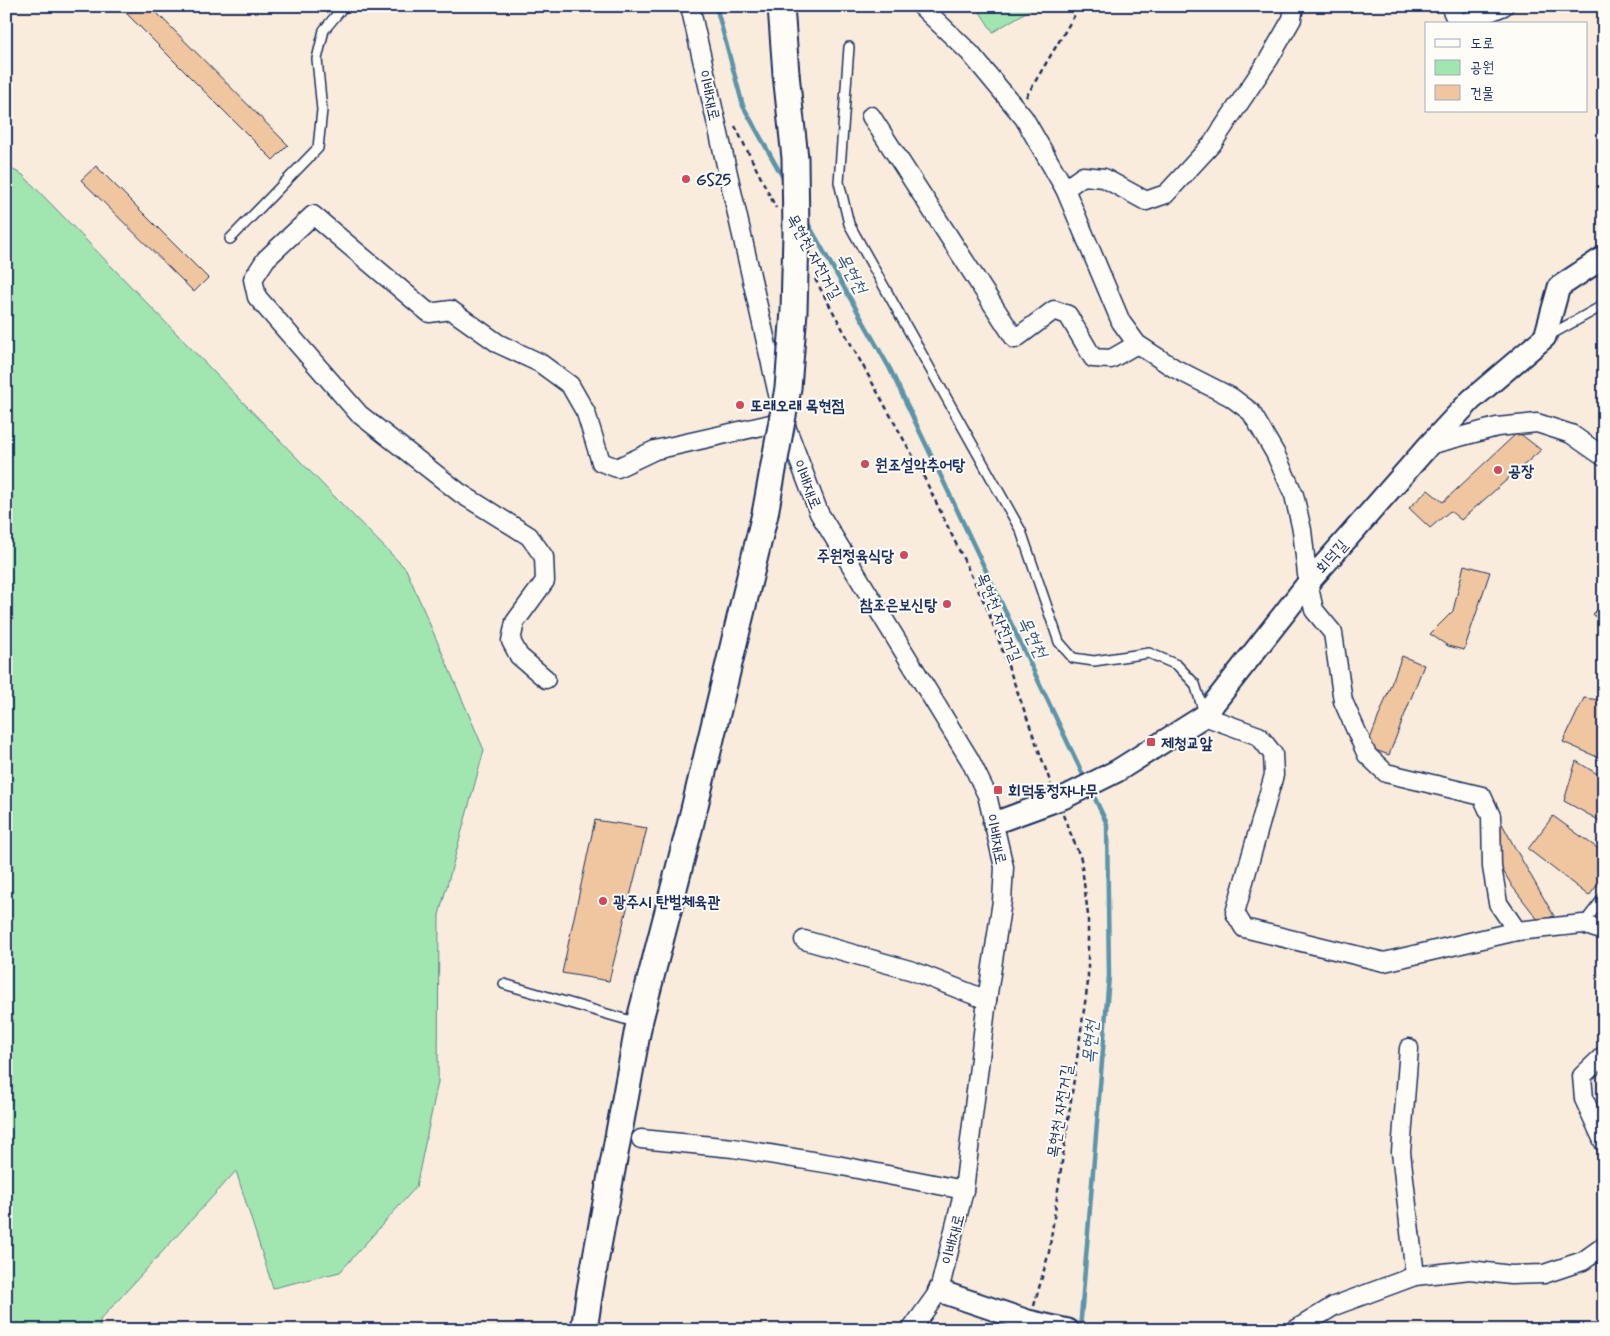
<svg xmlns="http://www.w3.org/2000/svg" width="1610" height="1336" viewBox="0 0 1610 1336" font-family="Mynerve,'Poor Story',sans-serif">
<style>
.green{fill:#a1e5b0;stroke:#5e8a87}
.lines{fill:none;stroke-linecap:round;stroke-linejoin:round}
.stream{stroke:#5b94aa;stroke-width:4.5}
.building{fill:#efc69f;stroke:#1b2f5e}
.service-casing{stroke:#1b2f5e;stroke-width:12}
.minor-casing{stroke:#1b2f5e;stroke-width:21}
.tertiary-casing{stroke:#1b2f5e;stroke-width:25}
.secondary-casing{stroke:#1b2f5e;stroke-width:29}
.path{stroke:#1b2f5e;stroke-width:2.5;stroke-dasharray:5 4;stroke-linecap:butt}
.service{stroke:#fdfcf7;stroke-width:9}
.minor{stroke:#fdfcf7;stroke-width:18}
.tertiary{stroke:#fdfcf7;stroke-width:21}
.secondary{stroke:#fdfcf7;stroke-width:25}
.secondary-bridge-casing{stroke:#1b2f5e;stroke-width:29;stroke-linecap:butt}
.secondary-bridge{stroke:#fdfcf7;stroke-width:25}
.poi-dot{fill:#d1495b;stroke:#fdfcf7;stroke-width:2}
.labels{text-anchor:middle;stroke-width:4;stroke-linejoin:round;paint-order:stroke}
.street-label{font-size:16px;fill:#1b2f5e;stroke:#fdfcf7}
.poi-label{font-size:16px;font-weight:bold;fill:#1b2f5e;stroke:#fdfcf7;text-anchor:start}
.water-label{font-size:18px;font-style:italic;fill:#36597e;stroke:#fdfcf7}
</style>
<rect width="100%" height="100%" fill="#f9ecdd"/>
<filter id="ink" filterUnits="userSpaceOnUse"><feTurbulence type="fractalNoise" baseFrequency=".02" numOctaves="2"/><feDisplacementMap in="SourceGraphic" scale="10" xChannelSelector="R" yChannelSelector="G"/><feConvolveMatrix kernelMatrix="1 2 1 2 8 2 1 2 1" color-interpolation-filters="sRGB"/></filter>
<g filter="url(#ink)">
<g class="green">
<path d="M976,6H1036L993,32Z"/>
<path d="M6,166L23,175L332,494L406,569L484,750L439,915L438,1082L416,1187L340,1272L273,1288L236,1171L100,1320V1330H6Z"/>
</g>
<g class="lines">
<g class="stream">
<path d="M716,6L743,106L786,183"/>
<path d="M806,220L890,369L1086,781"/>
<path d="M1080,1330L1109,976L1107,824L1091,790"/>
</g>
</g>
<g class="building">
<path d="M125,6H150L288,145L273,160L122,9Z"/>
<path d="M96,166L208,278L194,292L81,180Z"/>
<path d="M1518,432L1541,450L1461,520L1450,511L1430,528L1409,508L1428,490L1443,502Z"/>
<path d="M1464,565L1490,572L1464,650L1448,646L1430,634L1453,611Z"/>
<path d="M1604,603V626L1593,614Z"/>
<path d="M1402,656L1424,665L1389,755L1367,747Z"/>
<path d="M1584,698L1600,700L1604,703V760L1563,742Z"/>
<path d="M1576,761L1604,778V823L1564,801Z"/>
<path d="M1498,816L1515,848L1554,916L1539,921L1512,886L1495,857Z"/>
<path d="M1553,816L1604,853V876L1589,896L1528,849Z"/>
<path d="M595,820L647,828L609,981L562,973Z"/>
</g>
<g class="lines">
<g class="service-casing">
<g id="service">
<path d="M849,47L839,182L849,224L1021,531L1059,642L1073,658L1094,661L1149,653L1177,665L1195,684L1204,713"/>
<path d="M230,239L318,148L322,110L317,59L324,30L344,6"/>
<path d="M1548,336L1604,305"/>
<path d="M1583,924L1604,897"/>
<path d="M504,984L638,1023"/>
</g>
</g>
<g class="minor-casing">
<g id="minor">
<path d="M690,6L784,421L819,513L970,760L987,795L1004,867L1002,901L987,1000L964,1190L939,1291L911,1330"/>
<path d="M921,6L970,53L1024,118L1065,189L1121,322L1137,344L1174,368L1231,397L1251,412L1275,453L1294,495L1302,530L1308,583L1314,610L1333,633L1343,701L1367,755L1386,773L1482,796L1491,816L1492,867L1498,903L1517,931"/>
<path d="M1450,6L1458,24"/>
<path d="M1461,24L1504,6"/>
<path d="M871,116L1015,339L1054,310L1068,315L1093,358L1111,359L1137,344"/>
<path d="M1065,189L1083,176L1104,178L1146,201L1166,194L1212,144L1269,59L1292,19L1294,6"/>
<path d="M1429,445L1497,427L1537,423L1571,434L1604,457"/>
<path d="M546,679L519,656L511,641L515,622L545,581L544,557L529,536L460,493L359,414L257,297L253,279L266,259L313,215L429,313L451,310L499,344L540,363L570,385L586,413L601,462L617,468L655,450L784,421"/>
<path d="M1204,716L1259,736L1273,754L1274,775L1235,913L1244,928L1384,962L1517,931L1583,924L1604,931"/>
<path d="M804,940L913,971L987,1000"/>
<path d="M1409,1048L1401,1152L1415,1276"/>
<path d="M1604,1055L1582,1076L1584,1099L1604,1143"/>
<path d="M641,1139L733,1148L837,1165L964,1190"/>
<path d="M1295,1330L1334,1306L1415,1276L1470,1270L1511,1275L1544,1274L1583,1261L1604,1246"/>
</g>
</g>
<g class="tertiary-casing">
<g id="tertiary">
<path d="M994,823L1063,798L1117,771L1204,716L1308,583L1429,445L1471,400L1545,337L1559,287L1604,257"/>
<path d="M939,1291L1028,1321L1068,1330"/>
</g>
</g>
<g class="secondary-casing">
<g id="secondary">
<path d="M781,6L786,74"/>
<path d="M584,1330L590,1290L639,1023L690,826L765,514"/>
</g>
</g>
<g class="path">
<path d="M1026,97L1080,6"/>
<path d="M735,126L776,208"/>
<path d="M815,279L920,469L987,608L1051,784"/>
<path d="M1034,1306L1049,1252L1088,982V915L1081,859L1063,815"/>
</g>
<use href="#service" class="service"/>
<use href="#minor" class="minor"/>
<use href="#tertiary" class="tertiary"/>
<use href="#secondary" class="secondary"/>
<g class="secondary-bridge-casing">
<path id="secondary-bridge" d="M765,514L788,388L794,311L796,234L795,158L786,74"/>
</g>
<use href="#secondary-bridge" class="secondary-bridge"/>
</g>
</g>
<g class="poi-dot">
<circle cx="686" cy="179" r="5"/>
<circle cx="740" cy="405" r="5"/>
<circle cx="865" cy="464" r="5"/>
<circle cx="1498" cy="470" r="5"/>
<circle cx="904" cy="555" r="5"/>
<circle cx="947" cy="604" r="5"/>
<rect x="1146" y="737" width="10" height="10" rx="2.5"/>
<rect x="993" y="785" width="10" height="10" rx="2.5"/>
<circle cx="603" cy="901" r="5"/>
</g>
<g class="labels">
<g class="street-label">
<text transform="translate(710 95) rotate(77)" y="6">이배재로</text>
<text transform="translate(815 256) rotate(61)" y="6">목현천 자전거길</text>
<text transform="translate(808 484) rotate(68)" y="6">이배재로</text>
<text transform="translate(1331 556) rotate(-49)" y="6">회덕길</text>
<text transform="translate(1000 617) rotate(68)" y="6">목현천 자전거길</text>
<text transform="translate(997 839) rotate(78)" y="6">이배재로</text>
<text transform="translate(1059 1111) rotate(-81)" y="6">목현천 자전거길</text>
<text transform="translate(952 1239) rotate(-76)" y="6">이배재로</text>
</g>
<g class="poi-label">
<text x="696" y="185">GS25</text>
<text x="750" y="411">또래오래 목현점</text>
<text x="875" y="470">원조설악추어탕</text>
<text x="1508" y="476">공장</text>
<text x="894" y="561" text-anchor="end">주원정육식당</text>
<text x="937" y="610" text-anchor="end">참조은보신탕</text>
<text x="1161" y="748">제청교앞</text>
<text x="1008" y="796">회덕동정자나무</text>
<text x="613" y="907">광주시 탄벌체육관</text>
</g>
<g class="water-label">
<text transform="translate(852 273) rotate(61)" y="6">목현천</text>
<text transform="translate(1033 637) rotate(64)" y="6">목현천</text>
<text transform="translate(1090 1042) rotate(-85)" y="6">목현천</text>
</g>
</g>
<rect width="1610" height="1336" fill="none" stroke="#fdfcf7" stroke-width="25"/>
<rect x="12" y="12" width="1585" height="1311" fill="none" stroke="#1b2f5e" stroke-width="2" filter="url(#ink)"/>
<rect x="1425" y="22" width="162" height="90" fill="#fdfcf7" stroke="#a3aaba"/>
<rect x="1435" y="39" width="25" height="8" fill="#fdfcf7" stroke="#a3aaba"/>
<text x="1470" y="48" font-size="15" fill="#1b2f5e">도로</text>
<rect x="1435" y="60" width="25" height="15" fill="#a1e5b0" stroke="#a3aaba"/>
<text x="1470" y="72" font-size="15" fill="#1b2f5e">공원</text>
<rect x="1435" y="85" width="25" height="15" fill="#efc69f" stroke="#a3aaba"/>
<text x="1470" y="98" font-size="15" fill="#1b2f5e">건물</text>
</svg>
